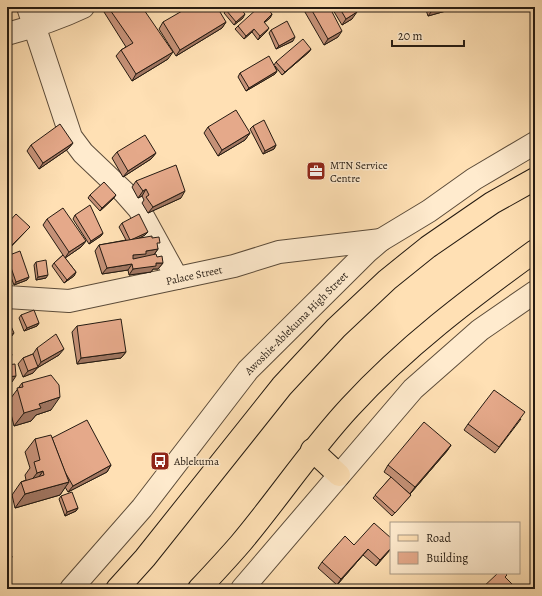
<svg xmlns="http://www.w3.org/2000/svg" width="542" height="596" viewBox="0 0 542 596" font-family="Alegreya,serif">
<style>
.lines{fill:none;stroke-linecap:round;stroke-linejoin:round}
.minor-casing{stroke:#5c4c3a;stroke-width:24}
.tertiary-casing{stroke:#5c4c3a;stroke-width:24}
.primary-casing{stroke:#251b12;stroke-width:24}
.minor{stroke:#ffebce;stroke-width:22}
.tertiary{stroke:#ffebce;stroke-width:22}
.primary{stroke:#ffe0b4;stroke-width:22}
.wall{fill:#c59177;stroke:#251b12}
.shaded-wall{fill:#a07661;stroke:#251b12}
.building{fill:#e5a98a;stroke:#251b12}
.labels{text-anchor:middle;stroke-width:3;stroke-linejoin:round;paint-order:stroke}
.poi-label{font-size:11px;fill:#251b12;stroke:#ffebce;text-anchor:start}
.street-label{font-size:11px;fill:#251b12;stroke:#ffebce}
</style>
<rect width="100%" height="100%" fill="#ffe0b4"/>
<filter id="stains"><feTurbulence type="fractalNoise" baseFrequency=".005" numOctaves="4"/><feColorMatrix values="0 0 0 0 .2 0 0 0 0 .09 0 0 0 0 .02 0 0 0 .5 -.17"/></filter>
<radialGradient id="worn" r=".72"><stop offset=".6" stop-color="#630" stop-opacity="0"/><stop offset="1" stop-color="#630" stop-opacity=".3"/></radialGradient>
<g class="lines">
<g class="minor-casing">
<g id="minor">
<path d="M28,7L71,137L83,153L124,192L139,209L177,278"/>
<path d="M7,34C33,27 58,19 83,7"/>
<path d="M7,297L69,301L234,266L279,252L381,240"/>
</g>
</g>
<g class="tertiary-casing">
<g id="tertiary">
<path d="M71,589L142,508L248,370L367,252L381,240L429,211L474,179L535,143"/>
<path d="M242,589L413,389L480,330L535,292"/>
</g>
</g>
<g class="primary-casing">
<g id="primary">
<path d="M312,450L339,475"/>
<path d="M117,589L145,558L282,386L336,328L387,280L428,247L492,203L535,179"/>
<path d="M199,589C213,574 227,559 240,544C278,499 310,450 350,407C405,347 469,299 535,251"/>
</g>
</g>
<use href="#minor" class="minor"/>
<use href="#tertiary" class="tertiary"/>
<use href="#primary" class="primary"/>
</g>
<g class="wall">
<path d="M107,7H142L168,59L132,81L116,56L121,50L126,47L104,12Z"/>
<path d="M302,7H354L352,19L342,25L333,10L331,11L338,37L324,45Z"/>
<path d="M425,7H460L428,16Z"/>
<path d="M226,10L243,18L234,25L224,13Z"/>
<path d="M272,14L270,18L264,23L267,31L258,40L252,32L244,39L235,29L238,26Z"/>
<path d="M163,22H226L222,28L176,56L159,29Z"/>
<path d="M271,30L293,41L276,49L269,33Z"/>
<path d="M311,49L309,52L282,75L275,66L277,71L275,74L246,91L238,77L240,73L274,65L276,62Z"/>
<path d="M253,126L276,145L274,149L263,154L250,129Z"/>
<path d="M208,127L250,133L245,140L218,156L204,133Z"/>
<path d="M73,143L68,149L39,169L27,151L31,145Z"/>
<path d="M117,152L156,153L151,159L123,177L112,158Z"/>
<path d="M136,181L181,198L148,213L142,203L144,200L142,196L138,198L132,187Z"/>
<path d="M90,195L114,198L100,211L88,198Z"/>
<path d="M75,215L103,233L101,236L89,244L73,219Z"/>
<path d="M47,219L86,241L81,247L65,258L76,272L74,276L64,283L52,266L54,263L63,255L43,225Z"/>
<path d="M122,223L145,235L139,238H152L157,246L158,249L154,255L163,263L158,269H153L151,272L129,275L128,270L102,274L95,251L99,245L126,240L119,227Z"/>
<path d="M7,224L27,230L8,250H7Z"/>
<path d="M7,256L29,277L27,280L14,285L7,267Z"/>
<path d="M36,262L46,278L36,280L34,265Z"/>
<path d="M21,315L39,323L37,326L24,331L19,318Z"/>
<path d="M77,326L126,352L121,358L77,364L72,332Z"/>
<path d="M37,348L59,355L37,368L33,373L23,377L18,364L23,358L33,354Z"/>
<path d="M535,350V362L531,356Z"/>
<path d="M22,383L51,410L36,415L31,421L14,426L8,402Z"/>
<path d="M521,419L495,453L464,430L468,424Z"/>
<path d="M52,438L111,465L107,472L68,492L65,487L60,495L15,508L12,495L21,482L26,480L25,475L30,468L25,452L35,439Z"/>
<path d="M451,445L447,451L410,494L398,484L411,495L392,516L373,498L391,477L384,472L388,465Z"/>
<path d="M61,496L78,508L76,511L65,516L59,499Z"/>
<path d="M354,545L391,548L376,566L363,555L337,585L318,568L322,562Z"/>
</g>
<g class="shaded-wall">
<path d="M332,7H335L333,10L325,15L330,8Z"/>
<path d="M397,7H403L395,9Z"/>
<path d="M437,7H460L428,16L434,8Z"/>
<path d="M357,12L352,19L342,25L346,19Z"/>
<path d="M245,14L243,18L234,25L236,22Z"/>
<path d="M272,14L270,18L261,25Z"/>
<path d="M226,22L222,28L176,56L180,50Z"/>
<path d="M269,28L267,31L258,40L260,36Z"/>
<path d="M254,29L252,32L244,39L246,36Z"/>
<path d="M342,31L338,37L324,45L328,39Z"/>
<path d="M295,37L293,41L276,49L279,46Z"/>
<path d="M311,49L309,52L282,75L285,72Z"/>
<path d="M173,52L168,59L132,81L136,74Z"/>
<path d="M277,71L275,74L246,91L249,88Z"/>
<path d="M250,133L245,140L218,156L222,150Z"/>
<path d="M73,143L68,149L39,169L43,163Z"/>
<path d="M276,145L274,149L263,154L265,151Z"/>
<path d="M156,153L151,159L123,177L128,171Z"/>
<path d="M146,189L142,196L138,198L143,191Z"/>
<path d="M185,191L181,198L148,213L153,207Z"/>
<path d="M116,195L114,198L100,211L102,208Z"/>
<path d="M148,232L145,235L128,244L130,240Z"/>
<path d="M103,233L101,236L89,244L91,241Z"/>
<path d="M86,241L81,247L65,258L69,252Z"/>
<path d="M158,249L153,256L128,262L133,255L146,251Z"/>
<path d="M156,263H163L158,269H153L151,272L129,275L133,269Z"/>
<path d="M132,264L128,270L102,274L107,268Z"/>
<path d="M76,272L74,276L64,283L67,280Z"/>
<path d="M48,275L46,278L36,280L38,277Z"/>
<path d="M29,277L27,280L14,285L16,282Z"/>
<path d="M39,323L37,326L24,331L27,328Z"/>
<path d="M14,333L12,336L7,339V337Z"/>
<path d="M64,349L59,355L37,368L41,362Z"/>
<path d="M126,352L121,358L77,364L81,358Z"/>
<path d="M12,355L9,359L7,360V357Z"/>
<path d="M38,367L33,373L23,377L28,371Z"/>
<path d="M16,376L12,382L7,383V377Z"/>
<path d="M60,397L51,410L36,415L31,421L14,426L24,413L39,404Z"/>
<path d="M451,445L447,451L410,494L415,487Z"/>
<path d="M111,465L107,472L68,492L73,486Z"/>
<path d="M43,471L34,484L27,486L37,473Z"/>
<path d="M69,482L60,495L15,508L25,494Z"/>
<path d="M78,508L76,511L65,516L67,512Z"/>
<path d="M391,548V549L376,566L380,560Z"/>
<path d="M368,549L363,555L337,585L341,579Z"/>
</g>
<g class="building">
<path d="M108,7H142L173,52L136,74L121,50L133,43Z"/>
<path d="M189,7H217L226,22L180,50L163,22Z"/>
<path d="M230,7H239L245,14L236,22L226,10Z"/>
<path d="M259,7H266L272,14L264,22L269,28L260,36L254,29L246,36L238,26Z"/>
<path d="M310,7H332L330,8L342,31L328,39Z"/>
<path d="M339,7H354L357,12L346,19Z"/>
<path d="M287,21L295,37L279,46L271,30Z"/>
<path d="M303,39L311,49L285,72L276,62Z"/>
<path d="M269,56L277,71L249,88L240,73Z"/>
<path d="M236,110L250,133L222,150L208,127Z"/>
<path d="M264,120L276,145L265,151L253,126Z"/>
<path d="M60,124L73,143L43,163L31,145Z"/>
<path d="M145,135L156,153L128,171L117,152Z"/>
<path d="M176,165L185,191L153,207L146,197L149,195L146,189L143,191L136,181Z"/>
<path d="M104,182L116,195L102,208L90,195Z"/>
<path d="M90,205L103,233L91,241L75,215Z"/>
<path d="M63,208L86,241L69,252L47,219Z"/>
<path d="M16,214L30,227L10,247L7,244V224Z"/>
<path d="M139,214L148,232L133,239L130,240L122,223Z"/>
<path d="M152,236V238L159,237L160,243H157L158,249L146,251V254L133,255V259L156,254L157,257L162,256L163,263H156V266L133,269L132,264L107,268L99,245Z"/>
<path d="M20,251L29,277L16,282L7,256Z"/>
<path d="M63,255L76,272L67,280L54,263Z"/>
<path d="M46,260L48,275L38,277L36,262Z"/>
<path d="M34,310L39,323L27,328L21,315Z"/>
<path d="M7,317L14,333L7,337Z"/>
<path d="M121,319L126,352L81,358L77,326Z"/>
<path d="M56,334L64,349L41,362L37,348Z"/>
<path d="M7,343L12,355L7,357Z"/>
<path d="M33,354L38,367L28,371L23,358Z"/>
<path d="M15,364L16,376L7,377V365Z"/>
<path d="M51,375L59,385L60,397L39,404L41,408L24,413L17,388L23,387L22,383Z"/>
<path d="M494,390L525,412L499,447L468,424Z"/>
<path d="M87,420L111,465L73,486L65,472L52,438Z"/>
<path d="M424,422L451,445L415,487L388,465Z"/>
<path d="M51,435L69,482L25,494L21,482L44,475L43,471L37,473L34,462L40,460L35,439Z"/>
<path d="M391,477L411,495L395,513L375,495Z"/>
<path d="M72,492L78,508L67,512L61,496Z"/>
<path d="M374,523L391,538V548L380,560L368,549L341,579L322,562L345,536L354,545Z"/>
<path d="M7,555L12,556L8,574H7Z"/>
<path d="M498,573H505L507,575L505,577L515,587L517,585L521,589H481Z"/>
</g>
<defs>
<g id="office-square" transform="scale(1)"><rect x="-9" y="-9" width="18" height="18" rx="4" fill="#8f2418" stroke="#ffebce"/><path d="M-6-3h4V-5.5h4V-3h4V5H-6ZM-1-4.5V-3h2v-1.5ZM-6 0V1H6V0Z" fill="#fff"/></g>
<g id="bus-square" transform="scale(1)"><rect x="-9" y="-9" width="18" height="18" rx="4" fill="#8f2418" stroke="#ffebce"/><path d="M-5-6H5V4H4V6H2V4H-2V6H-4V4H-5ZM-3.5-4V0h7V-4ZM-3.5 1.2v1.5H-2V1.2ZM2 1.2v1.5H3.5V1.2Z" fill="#fff"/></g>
</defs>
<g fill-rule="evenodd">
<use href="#office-square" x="316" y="171"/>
<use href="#bus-square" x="160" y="461"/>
</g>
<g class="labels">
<g class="poi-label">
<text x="330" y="169">MTN Service<tspan x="330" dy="13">Centre</tspan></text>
<text x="174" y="465">Ablekuma</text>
</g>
<g class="street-label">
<text transform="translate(194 275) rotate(-12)" y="4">Palace Street</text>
<text transform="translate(296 323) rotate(-45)" y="4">Awoshie-Ablekuma High Street</text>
</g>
</g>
<rect width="542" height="596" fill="none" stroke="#ffe0b4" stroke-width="24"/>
<rect x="8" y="8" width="526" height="580" fill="none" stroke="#251b12" stroke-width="2"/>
<rect x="12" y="12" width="518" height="572" fill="none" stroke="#251b12"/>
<rect x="390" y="522" width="130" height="52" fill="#ffebce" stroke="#a89883"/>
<rect x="398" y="535" width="20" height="6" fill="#ffe0b4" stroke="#a89883"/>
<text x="426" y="542" font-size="12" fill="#251b12">Road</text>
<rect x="398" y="552" width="20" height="12" fill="#e5a98a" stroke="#a89883"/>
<text x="426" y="562" font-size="12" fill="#251b12">Building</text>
<path d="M392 40v6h72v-6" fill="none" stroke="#251b12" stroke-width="2"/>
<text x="398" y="40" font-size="12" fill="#251b12" stroke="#ffebce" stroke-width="3" paint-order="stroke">20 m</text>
<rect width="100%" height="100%" filter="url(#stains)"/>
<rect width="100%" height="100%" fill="url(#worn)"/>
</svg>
